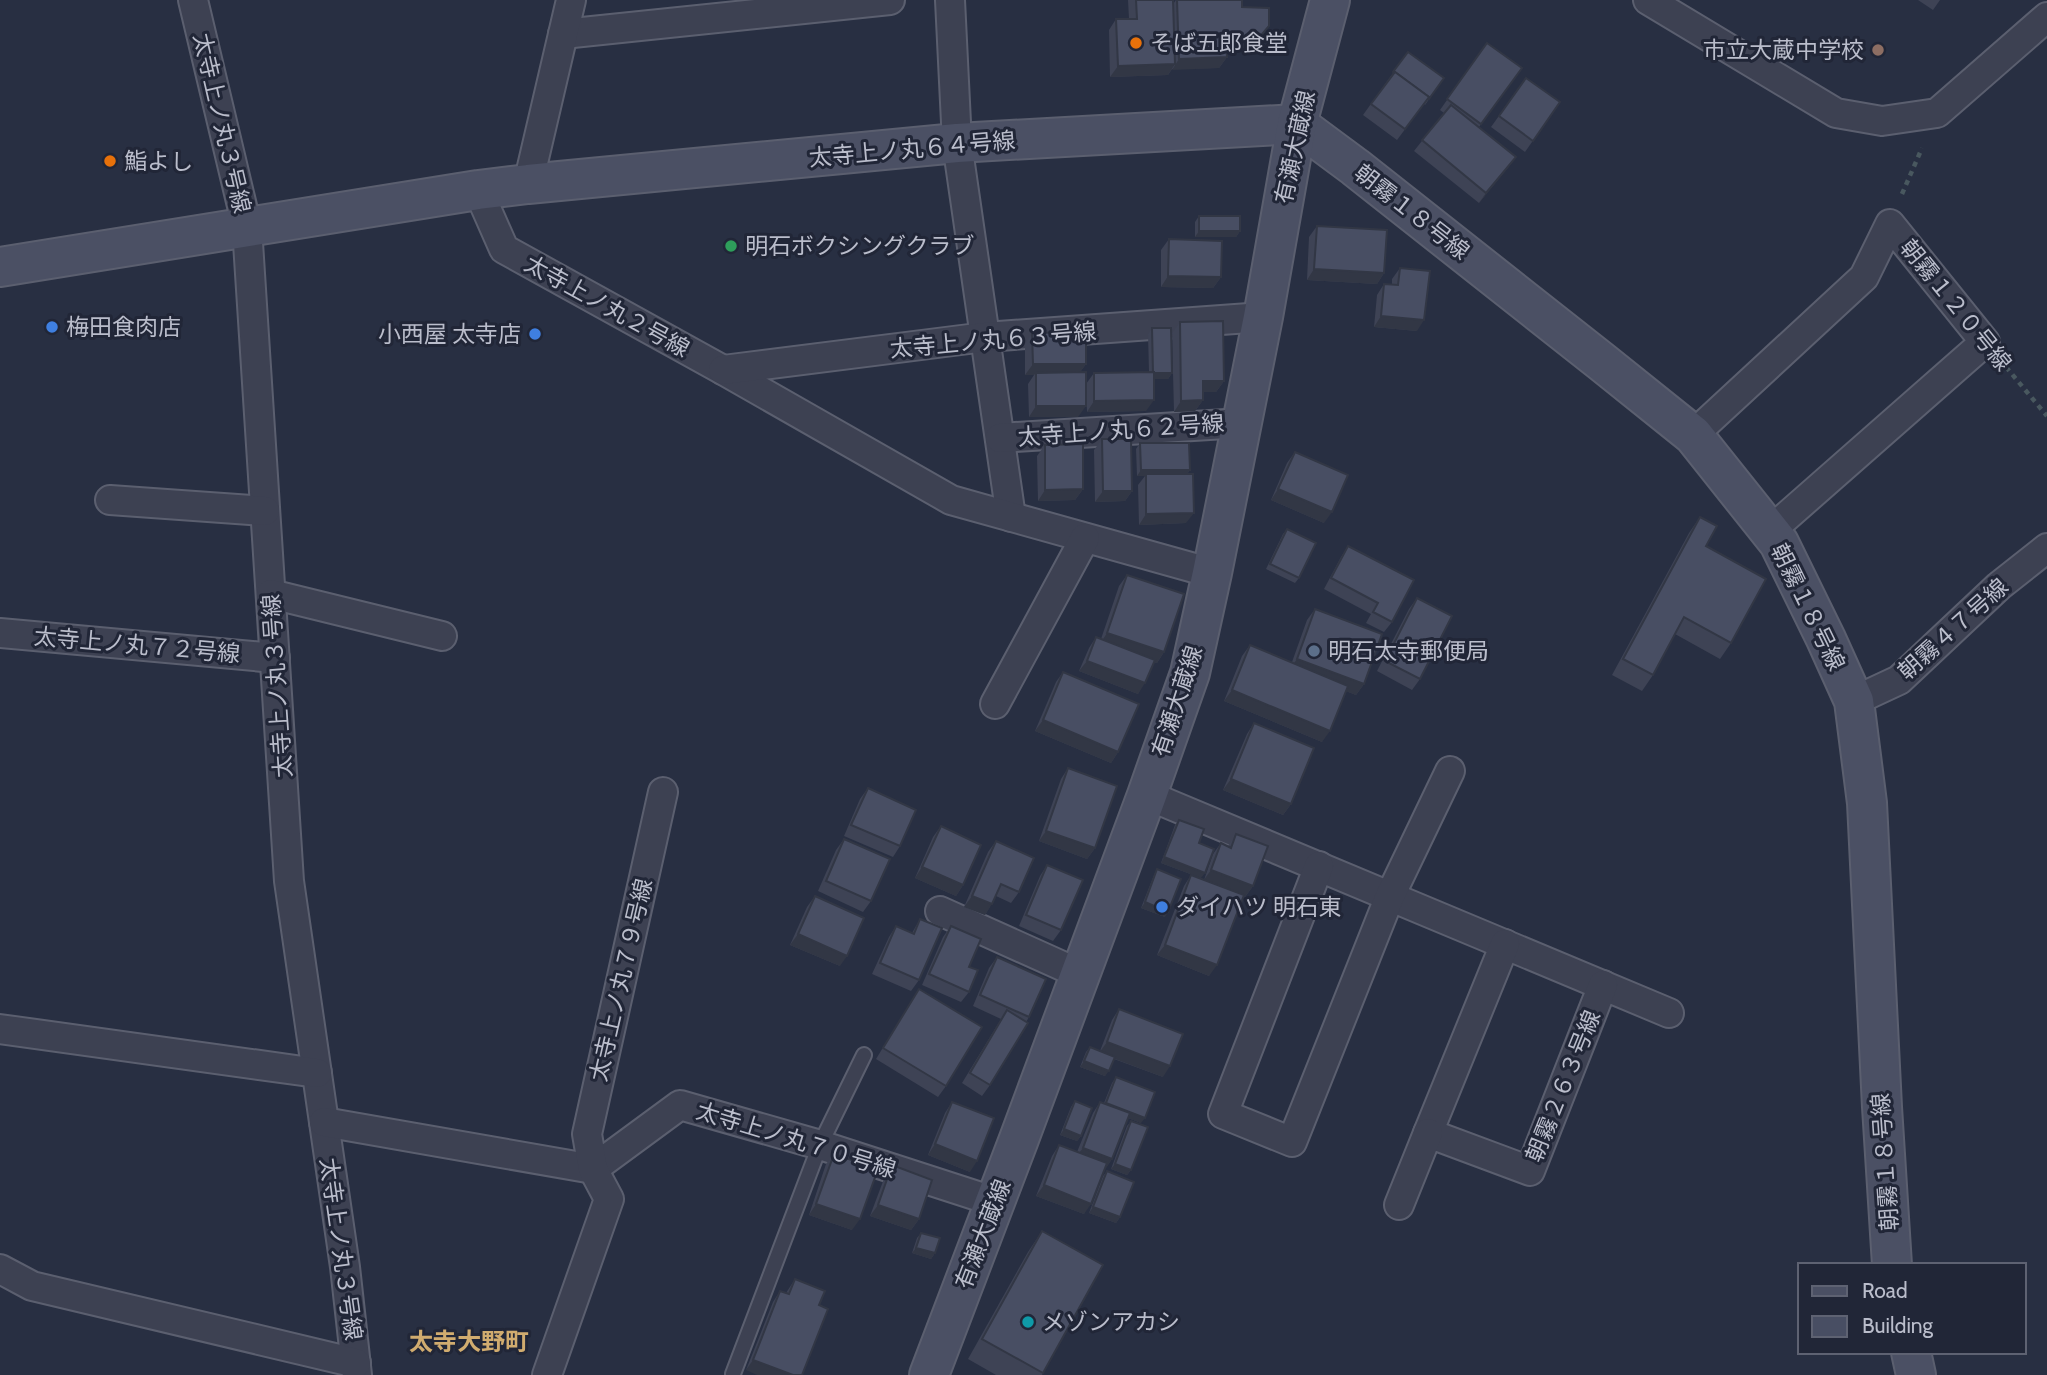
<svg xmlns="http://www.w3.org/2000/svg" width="2047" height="1375" viewBox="0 0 2047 1375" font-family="Cabin,'Noto Sans JP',sans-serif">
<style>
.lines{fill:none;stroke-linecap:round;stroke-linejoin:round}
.lane-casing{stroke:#5b5f6f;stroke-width:18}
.street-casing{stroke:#5b5f6f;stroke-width:32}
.secondary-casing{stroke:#5b5f6f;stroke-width:42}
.path{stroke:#49585f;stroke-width:4.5;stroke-dasharray:5 5;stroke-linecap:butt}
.lane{stroke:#3d4152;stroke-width:14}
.street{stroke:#3d4152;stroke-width:28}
.secondary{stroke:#4b5064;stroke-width:38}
.wall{fill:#3e4355}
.shaded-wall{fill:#323745}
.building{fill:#484e63;stroke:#323745;stroke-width:2}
.food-dot{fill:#e8710a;stroke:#212637;stroke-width:2.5}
.education-dot{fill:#8d6e63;stroke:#212637;stroke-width:2.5}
.leisure-dot{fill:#2e9e5b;stroke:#212637;stroke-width:2.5}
.shop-dot{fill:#3f7fe0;stroke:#212637;stroke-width:2.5}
.service-dot{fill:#5c6f8a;stroke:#212637;stroke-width:2.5}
.culture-dot{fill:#0f9aa8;stroke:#212637;stroke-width:2.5}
.labels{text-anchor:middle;stroke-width:6;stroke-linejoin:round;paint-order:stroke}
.poi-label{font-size:23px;fill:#babdcb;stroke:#212637;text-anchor:start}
.street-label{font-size:23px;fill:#babdcb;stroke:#212637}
.neighbourhood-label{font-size:24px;font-weight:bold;fill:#d1ac6f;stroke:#212637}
</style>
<rect width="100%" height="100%" fill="#282f42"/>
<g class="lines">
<g class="lane-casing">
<path id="lane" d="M733,1374L820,1145L864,1055"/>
</g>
<g class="street-casing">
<g id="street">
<path d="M193,0L247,227L289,881L345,1267L357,1375"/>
<path d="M950,0L957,143L1011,517"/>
<path d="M1648,0L1836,113L1882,121L1937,113L2047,17"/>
<path d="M563,34L890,0"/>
<path d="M528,184L571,0"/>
<path d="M478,190L504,249L723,370L951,500L1212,573"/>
<path d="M723,370L985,337L1263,317"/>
<path d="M1693,435L1864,277L1890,224L1985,342L1770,531"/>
<path d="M1000,438L1242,423"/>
<path d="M110,500L265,511"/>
<path d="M271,594L442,636"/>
<path d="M0,633L275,658"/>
<path d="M1854,701L1899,680L1999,586L2047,548"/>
<path d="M995,704L1085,538"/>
<path d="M1147,795L1669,1013"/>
<path d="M1319,866L1223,1114L1292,1142L1390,896L1450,771"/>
<path d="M940,911L1080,974"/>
<path d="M1505,944L1428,1133L1530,1171L1603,985"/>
<path d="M0,1029L317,1073"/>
<path d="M324,1122L593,1169L680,1105L820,1145L996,1202"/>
<path d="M1399,1205L1428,1133"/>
<path d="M0,1269L32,1286L356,1363"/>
<path d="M547,1375L609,1199L593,1169L587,1134L663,792"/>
</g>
</g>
<g class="secondary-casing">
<g id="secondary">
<path d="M0,267L478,190L528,184L957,143L1297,124L1355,167L1602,362L1693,435L1779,543L1826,639L1854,701L1867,803L1882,1107L1892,1265"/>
<path d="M1911,1352L1916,1375"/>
<path d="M929,1375L1019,1139L1147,795L1190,673L1212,573L1263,317L1297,124L1330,0"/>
</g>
</g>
<g class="path">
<path d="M1902,194L1922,148"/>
<path d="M2006,367L2047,416"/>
</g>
<use href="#lane" class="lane"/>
<use href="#street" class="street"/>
<use href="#secondary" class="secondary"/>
</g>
<g class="wall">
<path d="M1128,0H1173V4L1176,0H1242V7L1262,36L1251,50L1226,51L1227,57L1219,68L1172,69L1168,75L1110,77L1109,30L1116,19H1129Z"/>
<path d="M1918,0H1940L1933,10Z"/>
<path d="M1487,43L1522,68L1479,127L1516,157L1479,203L1414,151L1444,113L1440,110Z"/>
<path d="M1408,52L1444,78L1425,105L1424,104L1397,140L1363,115Z"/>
<path d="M1526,78L1560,102L1525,152L1491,127Z"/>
<path d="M1199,216L1240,231L1236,237H1195V222Z"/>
<path d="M1317,226L1384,273L1377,284L1307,280L1309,237Z"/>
<path d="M1169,239L1221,277L1213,288L1161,287V250Z"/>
<path d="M1400,268L1417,331L1374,327L1377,295L1384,284L1392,285V279Z"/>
<path d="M1180,322L1224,381L1216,392H1203V400L1195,411L1174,412L1172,333Z"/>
<path d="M1152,328L1172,373L1168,379H1154L1146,411L1087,412L1086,384L1094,373L1149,372L1148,334Z"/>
<path d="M1032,333L1086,364L1080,372L1078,417H1029L1028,384L1034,375H1025V344Z"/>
<path d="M1102,439L1132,491L1125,501L1095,502L1094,450Z"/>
<path d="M1140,443L1190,470L1187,474L1186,523L1139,525L1138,485L1145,476H1137L1136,449Z"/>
<path d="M1045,445L1083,489L1075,500L1038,501L1037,456Z"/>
<path d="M1295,452L1324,523L1271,500L1287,463Z"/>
<path d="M1700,517L1706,546L1731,643L1720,659L1675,634L1653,675L1642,691L1612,675L1689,533Z"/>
<path d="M1287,529L1299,578L1295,583L1266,569L1283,534Z"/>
<path d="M1348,546L1392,622L1384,632L1366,623L1371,614L1324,589L1341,557Z"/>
<path d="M1127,575L1164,652L1157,663L1154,662L1138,694L1079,671L1089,648L1096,637L1101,639L1119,586Z"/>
<path d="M1417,598L1420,679L1412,690L1377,671L1409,609Z"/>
<path d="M1315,609L1364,684L1356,695L1346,691L1322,742L1224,701L1242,656L1250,645L1292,662L1307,620Z"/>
<path d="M1063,672L1118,752L1111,763L1035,731L1056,682Z"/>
<path d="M1254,723L1291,804L1283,815L1223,790L1247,734Z"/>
<path d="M1068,768L1095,848L1087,859L1039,841L1061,779Z"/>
<path d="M868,788L900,846L893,857L844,836L860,799Z"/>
<path d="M1179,820L1199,843L1201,878L1161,863L1175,825Z"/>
<path d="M941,826L963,885L956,896L915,878L933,837Z"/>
<path d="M1236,834L1253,886L1245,897L1243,896L1209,976L1157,955L1184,886L1191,875L1204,880L1213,854L1221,843L1228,846Z"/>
<path d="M844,839L871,901L863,912L818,891L836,850Z"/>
<path d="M996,841L1019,892L1011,903L996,896L985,915L964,907L988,852Z"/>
<path d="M1047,865L1061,930L1053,941L1019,926L1040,876Z"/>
<path d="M1157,869L1165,917L1141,908L1154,875Z"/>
<path d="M815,896L840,966L790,945L807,907Z"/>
<path d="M920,919L919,980L911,991L872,974L889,937L896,926L912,933Z"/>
<path d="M951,926L969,992L961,1002L922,985L943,937Z"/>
<path d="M997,957L1029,1017L990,1085L982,1096L962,1083L1001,1019L973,1006L989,968Z"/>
<path d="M919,989L946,1086L938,1097L876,1059Z"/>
<path d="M1119,1009L1163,1077L1114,1059L1105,1076L1080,1067L1086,1052L1090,1047L1100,1051L1112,1020Z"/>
<path d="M1116,1077L1141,1123L1128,1118L1112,1159L1104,1170L1084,1214L1036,1196L1052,1156L1059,1145L1077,1152L1093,1113L1100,1102L1104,1103L1112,1083Z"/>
<path d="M1075,1101L1081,1136L1077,1141L1060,1135L1071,1107Z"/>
<path d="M952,1102L970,1172L928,1155L945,1113Z"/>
<path d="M1131,1121V1170L1127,1175L1111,1169L1127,1126Z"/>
<path d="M834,1154L852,1230L809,1215L826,1164Z"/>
<path d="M892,1165L919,1219L911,1230L870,1216L885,1176Z"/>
<path d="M1107,1171L1120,1217L1116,1223L1089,1213L1103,1176Z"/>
<path d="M1042,1231L1103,1265L1042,1375H996L968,1359L1028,1252Z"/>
<path d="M921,1233L935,1253L931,1259L912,1253L917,1238Z"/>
<path d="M795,1279L819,1305L746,1370L773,1302L780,1291L786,1293Z"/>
</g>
<g class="shaded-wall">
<path d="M1269,26L1251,50L1218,51L1226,40Z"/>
<path d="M1227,57L1219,68L1172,70L1179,59Z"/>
<path d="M1175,64L1168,75L1110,77L1118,66Z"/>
<path d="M1516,157L1508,168L1479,203L1486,193Z"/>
<path d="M1199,231H1240L1236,237H1195Z"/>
<path d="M1314,269L1384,273L1377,284L1307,280Z"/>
<path d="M1168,276L1221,277L1213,288L1161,287Z"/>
<path d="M1381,316L1424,320L1417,331L1374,327Z"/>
<path d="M1033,364H1086L1078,375L1036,373L1034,375H1025Z"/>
<path d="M1153,373H1172L1168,379H1149Z"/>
<path d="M1203,381H1224L1216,392H1195Z"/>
<path d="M1154,400L1146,411L1087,412L1094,401Z"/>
<path d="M1203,400L1195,411L1174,412L1181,401Z"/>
<path d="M1036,406H1086L1078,417H1029Z"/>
<path d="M1141,470H1190L1186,475L1146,474L1145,476H1137Z"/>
<path d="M1083,489L1075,500L1038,501L1045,490Z"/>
<path d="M1278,489L1332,512L1324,523L1271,500Z"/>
<path d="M1103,491H1132L1125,501L1095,502Z"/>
<path d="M1194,513L1186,523L1139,525L1146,514Z"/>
<path d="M1107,633L1164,652L1157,663L1100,644Z"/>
<path d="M1297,659L1364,684L1356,695L1289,670Z"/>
<path d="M1087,661L1145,683L1138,694L1079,671Z"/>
<path d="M1232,690L1330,731L1322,742L1224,701Z"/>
<path d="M1043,720L1118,752L1111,763L1035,731Z"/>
<path d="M1231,779L1291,804L1283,815L1223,790Z"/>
<path d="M1046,831L1095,848L1087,859L1039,841Z"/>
<path d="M1164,857L1205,873L1201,878L1161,863Z"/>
<path d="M922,867L963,885L956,896L915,878Z"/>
<path d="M1211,870L1253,886L1245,897L1203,881Z"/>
<path d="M972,896L992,904L985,915L964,907Z"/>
<path d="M1145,902L1168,912L1165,917L1141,908Z"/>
<path d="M798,934L847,956L840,966L790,945Z"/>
<path d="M1165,945L1217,965L1209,976L1157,955Z"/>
<path d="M1107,1042L1170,1066L1163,1077L1099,1053Z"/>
<path d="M1084,1061L1109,1071L1105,1076L1080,1067Z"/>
<path d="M1106,1103L1145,1118L1141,1123L1102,1108Z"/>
<path d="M1064,1129L1081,1136L1077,1141L1060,1135Z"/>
<path d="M935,1144L977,1161L970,1172L928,1155Z"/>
<path d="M1083,1148L1112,1159L1105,1170L1075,1158Z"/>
<path d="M1115,1164L1131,1170L1127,1175L1111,1169Z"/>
<path d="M1044,1185L1091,1204L1084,1214L1036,1196Z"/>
<path d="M816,1204L860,1219L852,1230L809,1215Z"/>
<path d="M878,1205L919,1219L911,1230L870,1216Z"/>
<path d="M1093,1207L1120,1217L1116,1223L1089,1213Z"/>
<path d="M916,1248L935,1253L931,1259L912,1253Z"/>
<path d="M753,1360L793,1375H757L746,1370Z"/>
</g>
<g class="building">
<path d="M1136,0H1173L1175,64L1118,66L1116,19H1137Z"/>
<path d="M1177,0H1242V7L1269,8V26L1258,39L1226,40L1227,57L1179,59Z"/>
<path d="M1487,43L1522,68L1481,124L1447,99Z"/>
<path d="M1408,52L1444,78L1429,99L1428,98L1429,97L1395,72L1394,73L1393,72Z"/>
<path d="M1395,72L1429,97L1405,129L1371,104Z"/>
<path d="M1526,78L1560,102L1533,141L1499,116Z"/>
<path d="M1451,105L1516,157L1486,193L1422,140Z"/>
<rect x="1199" y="216" width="41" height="15"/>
<path d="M1317,226L1387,230L1384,273L1314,269Z"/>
<path d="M1169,239L1222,241L1221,277L1168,276Z"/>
<path d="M1400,268L1430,271L1424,320L1381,316L1384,284L1398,285Z"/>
<path d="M1223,321L1224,381H1203V400L1181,401L1180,322Z"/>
<path d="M1152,328H1171L1172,373H1153Z"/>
<path d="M1086,332V364H1033L1032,333Z"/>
<path d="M1086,372V406H1036V373Z"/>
<path d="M1154,372V400L1094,401V373Z"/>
<path d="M1102,439H1131L1132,491H1103Z"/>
<path d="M1140,443H1189L1190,470H1141Z"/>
<path d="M1083,444V489L1045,490V445Z"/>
<path d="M1295,452L1348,475L1332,512L1278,489Z"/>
<path d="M1146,474H1193L1194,513L1146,514Z"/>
<path d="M1700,517L1717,526L1706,546L1766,579L1731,643L1684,617L1653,675L1623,659Z"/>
<path d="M1287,529L1316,543L1299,578L1270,564Z"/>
<path d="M1348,546L1414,580L1392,622L1373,612L1378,603L1331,578Z"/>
<path d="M1127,575L1184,594L1164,652L1107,633Z"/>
<path d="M1417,598L1452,616L1420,679L1385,661Z"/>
<path d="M1315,609L1382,634L1364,684L1297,659Z"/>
<path d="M1096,637L1155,660L1145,683L1087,661Z"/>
<path d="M1250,645L1348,686L1330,731L1232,690Z"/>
<path d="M1063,672L1139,704L1118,752L1043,720Z"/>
<path d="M1254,723L1314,748L1291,804L1231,779Z"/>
<path d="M1068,768L1117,786L1095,848L1046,831Z"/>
<path d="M868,788L916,810L900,846L851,825Z"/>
<path d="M1179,820L1204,829L1199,843L1214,849L1205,873L1164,857Z"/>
<path d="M941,826L981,845L963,885L922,867Z"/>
<path d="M1236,834L1268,846L1253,886L1211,870L1221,843L1231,848Z"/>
<path d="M844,839L890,859L871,901L826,881Z"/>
<path d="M996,841L1034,858L1019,892L1001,884L992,904L972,896Z"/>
<path d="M1047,865L1083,880L1061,930L1026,915Z"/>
<path d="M1157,869L1181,879L1168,912L1145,902Z"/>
<path d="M1191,875L1244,895L1217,965L1165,945Z"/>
<path d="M815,896L864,918L847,956L798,934Z"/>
<path d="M920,919L942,928L919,980L880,963L896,926L914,934Z"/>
<path d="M951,926L981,939L969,967L978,970L969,992L929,974Z"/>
<path d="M997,957L1046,979L1029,1017L980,995Z"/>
<path d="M919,989L982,1027L946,1086L883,1048Z"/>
<path d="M1119,1009L1183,1034L1170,1066L1107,1042Z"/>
<path d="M1007,1010L1028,1023L990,1085L970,1073Z"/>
<path d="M1090,1047L1115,1057L1109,1071L1084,1061Z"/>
<path d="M1116,1077L1155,1092L1145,1118L1106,1103Z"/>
<path d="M1075,1101L1092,1108L1081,1136L1064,1129Z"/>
<path d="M952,1102L994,1118L977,1161L935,1144Z"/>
<path d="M1100,1102L1130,1113L1112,1159L1083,1148Z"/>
<path d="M1131,1121L1148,1127L1131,1170L1115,1164Z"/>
<path d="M1059,1145L1107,1163L1091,1204L1044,1185Z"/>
<path d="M834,1154L878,1169L860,1219L816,1204Z"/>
<path d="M892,1165L932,1180L919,1219L878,1205Z"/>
<path d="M1107,1171L1134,1182L1120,1217L1093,1207Z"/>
<path d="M1042,1231L1103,1265L1043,1373L982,1339Z"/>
<path d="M921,1233L940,1238L935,1253L916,1248Z"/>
<path d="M795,1279L825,1291L819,1305L828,1309L802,1375H793L753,1360L780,1291L789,1294Z"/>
</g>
<g class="food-dot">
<circle cx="1136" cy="43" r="7"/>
<circle cx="110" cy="161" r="7"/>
</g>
<circle class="education-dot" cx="1878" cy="50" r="7"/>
<circle class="leisure-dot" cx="731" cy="246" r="7"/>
<g class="shop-dot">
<circle cx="52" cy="327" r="7"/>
<circle cx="535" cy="334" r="7"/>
<circle cx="1162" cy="907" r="7"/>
</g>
<circle class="service-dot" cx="1314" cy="651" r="7"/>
<circle class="culture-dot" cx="1028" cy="1322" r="7"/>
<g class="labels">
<g class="poi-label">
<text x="1150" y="51">そば五郎食堂</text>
<text x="1864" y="58" text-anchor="end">市立大蔵中学校</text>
<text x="124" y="169">鮨よし</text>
<text x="745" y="254">明石ボクシングクラブ</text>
<text x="66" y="335">梅田食肉店</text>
<text x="521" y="342" text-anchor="end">小西屋 太寺店</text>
<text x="1328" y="659">明石太寺郵便局</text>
<text x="1176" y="915">ダイハツ 明石東</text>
<text x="1042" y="1330">メゾンアカシ</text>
</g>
<g class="street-label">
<text transform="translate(222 123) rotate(77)" y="8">太寺上ノ丸３号線</text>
<text transform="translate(1295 147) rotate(-78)" y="8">有瀬大蔵線</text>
<text transform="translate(912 149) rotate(-5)" y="8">太寺上ノ丸６４号線</text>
<text transform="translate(1412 212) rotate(38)" y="8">朝霧１８号線</text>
<text transform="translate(1956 305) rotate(51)" y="8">朝霧１２０号線</text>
<text transform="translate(607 306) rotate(29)" y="8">太寺上ノ丸２号線</text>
<text transform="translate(993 340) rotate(-5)" y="8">太寺上ノ丸６３号線</text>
<text transform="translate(1121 430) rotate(-4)" y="8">太寺上ノ丸６２号線</text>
<text transform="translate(1808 607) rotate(64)" y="8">朝霧１８号線</text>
<text transform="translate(1953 629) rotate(-42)" y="8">朝霧４７号線</text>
<text transform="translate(137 645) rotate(5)" y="8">太寺上ノ丸７２号線</text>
<text transform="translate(277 686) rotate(-94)" y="8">太寺上ノ丸３号線</text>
<text transform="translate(1177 701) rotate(-72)" y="8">有瀬大蔵線</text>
<text transform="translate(621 980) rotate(-77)" y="8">太寺上ノ丸７９号線</text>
<text transform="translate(1563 1086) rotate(-68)" y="8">朝霧２６３号線</text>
<text transform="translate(796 1140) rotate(17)" y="8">太寺上ノ丸７０号線</text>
<text transform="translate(1885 1162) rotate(-94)" y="8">朝霧１８号線</text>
<text transform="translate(983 1234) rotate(-69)" y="8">有瀬大蔵線</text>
<text transform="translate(341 1249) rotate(82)" y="8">太寺上ノ丸３号線</text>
</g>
<g class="neighbourhood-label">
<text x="469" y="1350">太寺大野町</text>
</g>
</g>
<rect x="1798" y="1263" width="228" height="91" fill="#212637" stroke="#5e6272" stroke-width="2"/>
<rect x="1812" y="1286" width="35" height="10" fill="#4b5064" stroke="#5e6272" stroke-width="2"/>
<text x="1862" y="1298" font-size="21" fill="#babdcb">Road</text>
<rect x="1812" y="1316" width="35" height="21" fill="#484e63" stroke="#5e6272" stroke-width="2"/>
<text x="1862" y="1333" font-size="21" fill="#babdcb">Building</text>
</svg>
